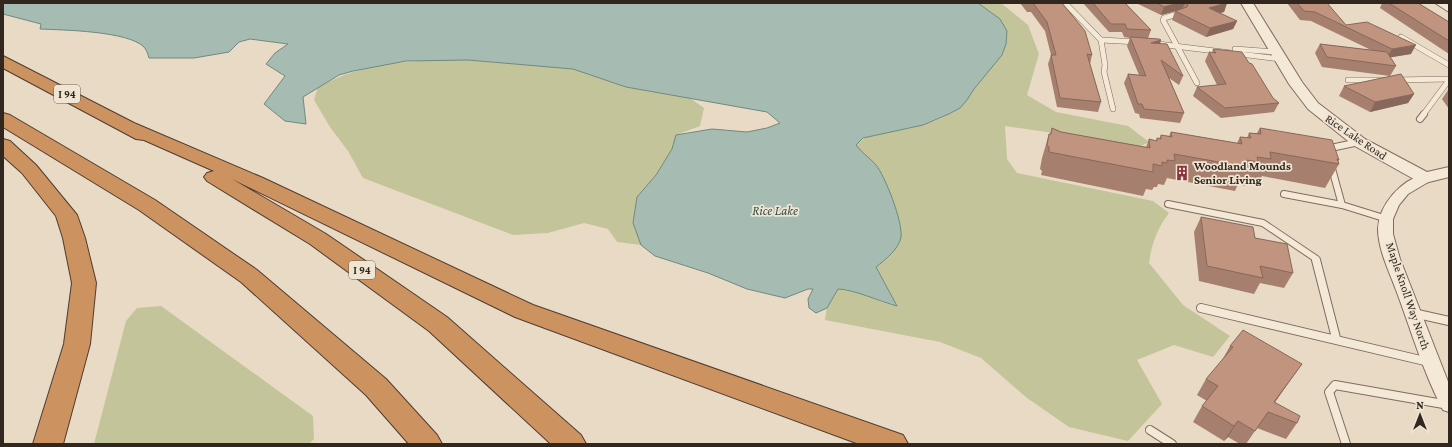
<svg xmlns="http://www.w3.org/2000/svg" width="1452" height="447" viewBox="0 0 1452 447" font-family="'Crimson Pro',serif">
<style>
.green{fill:#c4c49a}
.water{fill:#a6bcb3;stroke:#6e897f}
.lines{fill:none;stroke-linecap:round;stroke-linejoin:round}
.service-far2-casing{stroke:#806c5d;stroke-width:6}
.service-far1-casing{stroke:#806c5d;stroke-width:8}
.service-casing{stroke:#806c5d;stroke-width:10}
.minor-casing{stroke:#806c5d;stroke-width:2}
.tertiary-casing{stroke:#806c5d;stroke-width:2}
.motorway-casing{stroke:#4f3c31;stroke-width:2}
.service-far2{stroke:#f4e8d7;stroke-width:5}
.service-far1{stroke:#f4e8d7;stroke-width:6}
.service{stroke:#f4e8d7;stroke-width:8}
.minor{fill:#f4e8d7;fill-rule:evenodd}
.tertiary{fill:#f4e8d7;fill-rule:evenodd}
.motorway{fill:#cc9260;fill-rule:evenodd}
.wall{fill:#a67f6e}
.shaded-wall{fill:#87685a}
.building{fill:#c19480;stroke:#87685a}
.labels{text-anchor:middle;stroke-width:3.5;stroke-linejoin:round;paint-order:stroke}
.shield{fill:#f0e5d3;stroke:#6b6055;stroke-width:1}
.shield-label{font-size:11px;font-weight:bold;fill:#32271f}
.street-label{font-size:12px;fill:#32271f;stroke:#f0e5d3}
.poi-label{font-size:12px;font-weight:bold;fill:#32271f;stroke:#f0e5d3;text-anchor:start}
.water-label{font-size:13px;font-style:italic;fill:#30504b;stroke:#f0e5d3}
</style>
<rect width="100%" height="100%" fill="#e8dac5"/>
<g class="green">
<path d="M978,3H1001L1028,25L1039,54L1027,95L1056,112L1128,126L1149,142L1141,146L1005,126L1007,159L1017,173L1153,201L1169,213C1157,229 1152,243 1149,263L1183,305L1230,336L1213,357L1174,345L1137,360L1162,404L1128,441L1069,427L1027,398L981,358L940,342L825,320L827,308L838,289C858,288 877,303 897,306L876,267L890,256L876,165L865,156L856,146C867,133 880,134 895,131C913,128 946,120 960,107C979,91 991,43 1000,19Z"/>
<path d="M468,60L573,69L626,87L690,98L704,108L700,126L676,135L672,149L656,175L637,197L633,223L641,245L617,242L608,229L584,223L548,233L513,235L363,178L348,151L330,127L314,100L318,87C366,61 414,60 468,60Z"/>
<path d="M161,306L313,416L314,439L309,444H94L126,321L137,308Z"/>
</g>
<path class="water" d="M3,3H978L1000,19L1007,31L1006,44L1002,55L974,89L967,100L960,108L949,114L923,125L863,138L856,145C862,153 870,158 876,165C885,176 903,222 901,237C899,249 885,260 876,267L897,306C881,302 853,289 838,289L827,308L816,313L809,308L808,299L813,289H808L785,298L747,289L708,273L655,256L641,245L633,223L637,197L656,175L672,149L676,135L712,129L747,132L767,128L780,123L767,112L626,87L573,69L468,60L406,61L353,71L339,75L303,97L306,124L285,121L264,104L285,76L266,64L275,53L288,44L250,39L239,42L229,52L194,58H149C148,54 146,49 144,47C128,31 63,30 40,29L41,24L3,14Z"/>
<g class="lines">
<g class="service-far2-casing">
<g id="service-far2">
<path d="M1065,3L1101,40"/>
<path d="M1181,13L1164,18L1163,20L1197,83"/>
<path d="M1401,37L1449,65"/>
<path d="M1150,43L1281,59"/>
<path d="M1235,49L1277,52"/>
<path d="M1348,80H1383"/>
<path d="M1395,80L1449,79"/>
<path d="M1113,109L1104,72L1105,65L1101,40L1138,42"/>
<path d="M1423,115L1449,80"/>
</g>
</g>
<g class="service-far1-casing">
<g id="service-far1">
<path d="M1420,119L1424,114"/>
<path d="M1326,149L1359,142"/>
<path d="M1331,165L1342,205L1387,219"/>
<path d="M1284,194L1342,205"/>
<path d="M1168,204L1263,223L1315,258L1316,261"/>
</g>
</g>
<g class="service-casing">
<g id="service">
<path d="M1316,260L1336,338"/>
<path d="M1201,308L1429,362"/>
<path d="M1413,313L1449,321"/>
<path d="M1150,430L1172,444"/>
<path d="M1346,444L1329,392L1335,385L1449,405"/>
</g>
</g>
<g class="minor-casing">
<g id="minor">
<path d="M1435,3H1446L1449,5V12Z"/>
<path d="M1425,174L1430,175L1432,178L1430,181L1408,194L1399,205L1393,219V234L1400,259L1449,384V412L1443,410C1423,372 1411,330 1396,290C1389,271 1378,249 1378,229C1379,204 1401,180 1425,174Z"/>
</g>
</g>
<g class="tertiary-casing">
<path id="tertiary" d="M1241,3H1253L1302,82L1318,103L1365,139L1427,172L1449,167V177L1425,183L1419,182L1353,145L1308,109L1289,84Z"/>
</g>
<g class="motorway-casing">
<g id="motorway">
<path d="M3,56L134,123L263,178L533,305L903,435L908,444H859L515,317L232,179L326,234L447,317L581,435L586,444H551L429,331L310,244L207,181L204,177L207,173L214,171L144,140L136,139L3,68Z"/>
<path d="M3,113L10,115L155,200L257,270L386,379L437,435L442,444H409L366,395L241,282L139,210L3,127Z"/>
<path d="M3,139L10,141L36,165L77,215L85,238L96,283L90,344L63,444H33L64,344L72,283L63,238L56,216L22,173L3,156Z"/>
</g>
</g>
<use href="#service-far2" class="service-far2"/>
<use href="#service-far1" class="service-far1"/>
<use href="#service" class="service"/>
<use href="#minor" class="minor"/>
<use href="#tertiary" class="tertiary"/>
<use href="#motorway" class="motorway"/>
</g>
<g class="wall">
<path d="M1020,3H1062L1092,55L1090,64L1101,102L1098,112L1057,107L1048,64L1051,55L1045,31L1031,12H1027Z"/>
<path d="M1083,3H1125L1151,30L1148,38L1161,40L1160,44L1183,76L1179,85L1169,78L1184,113L1180,123L1140,118L1139,114L1135,113L1124,83L1128,74L1139,75L1127,46L1130,38L1124,37L1122,32H1109Z"/>
<path d="M1136,3H1227L1224,12L1219,13L1237,21L1233,29L1206,37L1172,20L1175,11H1176L1161,15Z"/>
<path d="M1287,3H1327L1346,25L1411,54L1390,57L1396,66L1390,76L1322,67L1315,53L1320,44L1371,50L1311,21L1300,20Z"/>
<path d="M1382,3H1418L1449,22V54L1380,8Z"/>
<path d="M1213,49L1249,63L1273,98L1279,103L1274,112L1221,118L1193,96L1197,87L1217,85L1205,61L1209,52L1212,53Z"/>
<path d="M1344,86L1414,94L1408,103L1370,112L1339,96Z"/>
<path d="M1448,90H1449V109L1442,99Z"/>
<path d="M1052,128L1061,132L1146,147L1149,139L1156,141L1157,138L1159,139L1161,135L1169,136L1171,132L1237,143L1240,137L1247,138L1249,133H1257L1260,128L1339,160L1338,162L1339,164L1325,188L1262,176L1259,183L1248,182L1245,186L1238,184L1235,191L1167,178L1164,185L1158,184L1157,187H1154L1152,190L1146,189L1143,196L1041,175L1042,171L1040,169L1042,158L1049,134H1050Z"/>
<path d="M1201,217L1255,238L1293,273L1284,288L1260,283L1254,294L1199,281L1194,232Z"/>
<path d="M1230,346L1302,364L1275,402L1297,423L1286,439L1257,428L1246,444H1240L1228,437L1224,441L1193,422L1202,406L1207,401L1197,395L1206,379L1221,362Z"/>
</g>
<g class="shaded-wall">
<path d="M1178,3H1185L1182,9L1161,15L1164,7Z"/>
<path d="M1227,3L1224,12L1205,17L1209,8Z"/>
<path d="M1237,21L1233,29L1206,37L1210,28Z"/>
<path d="M1161,40L1158,49L1151,43Z"/>
<path d="M1416,45L1411,54L1387,58L1392,49Z"/>
<path d="M1414,94L1408,103L1370,112L1375,102Z"/>
<path d="M1302,364L1291,379L1264,418L1274,402Z"/>
<path d="M1238,421L1228,437L1224,441L1234,426Z"/>
</g>
<g class="building">
<path d="M1029,3H1062L1085,31L1092,55L1087,54L1101,102L1060,98L1051,55H1056L1047,22L1033,3Z"/>
<path d="M1093,3H1125L1151,30L1127,29L1125,24H1111Z"/>
<path d="M1157,3H1178L1164,7Z"/>
<path d="M1187,3H1227L1209,8L1237,21L1210,28L1175,11L1187,7L1188,4Z"/>
<path d="M1297,3H1327L1346,25L1367,22L1416,45L1392,49L1315,12L1304,11Z"/>
<path d="M1389,3H1418L1449,22V41Z"/>
<path d="M1130,37L1159,39L1161,40L1151,43L1167,44L1183,76L1161,60L1184,113L1144,109L1142,104H1138L1128,74L1146,76Z"/>
<path d="M1320,44L1387,52L1396,66L1327,57Z"/>
<path d="M1213,49L1242,52L1249,63L1252,64L1273,98L1279,103L1225,108L1197,87L1226,84L1209,52L1216,53Z"/>
<path d="M1401,74L1414,94L1375,102L1344,86Z"/>
<path d="M1052,128L1061,132L1150,148L1149,139L1157,141V138L1161,139V135L1172,137L1171,132L1242,144L1240,137L1251,138L1249,133L1261,134L1260,128L1332,140L1339,160L1337,159L1339,164L1270,152L1271,159L1257,157L1258,162L1247,160V167L1174,154L1175,161L1167,160V163L1162,162V166L1153,164V172L1049,152V147L1047,145L1049,134H1051Z"/>
<path d="M1201,217L1253,227L1255,238L1287,244L1293,273L1260,266L1263,278L1207,266Z"/>
<path d="M1243,330L1302,364L1274,402L1300,416L1297,423L1268,412L1255,431L1238,421L1234,426L1202,406L1218,386L1206,379L1233,347L1230,346Z"/>
</g>
<defs>
<g id="building-bare" transform="scale(1.2)"><path d="M-4-6H4V6H1V3H-1V6H-4ZM-2.5-4.3h1.7v1.8h-1.7ZM.8-4.3h1.7v1.8H.8ZM-2.5-1h1.7V.8h-1.7ZM.8-1h1.7V.8H.8Z" fill="#88353e" stroke="#f0e5d3" stroke-width="2.5" paint-order="stroke"/></g>
</defs>
<g fill-rule="evenodd">
<use href="#building-bare" x="1182" y="173"/>
</g>
<g class="labels">
<g class="shield">
<rect x="54" y="85" width="26" height="18" rx="3"/>
<rect x="349" y="261" width="26" height="18" rx="3"/>
</g>
<g class="shield-label">
<text x="67" y="98">I 94</text>
<text x="362" y="274">I 94</text>
</g>
<g class="street-label">
<text transform="translate(1356 137) rotate(34)" y="4">Rice Lake Road</text>
<text transform="translate(1408 296) rotate(71)" y="4">Maple Knoll Way North</text>
</g>
<g class="poi-label">
<text x="1194" y="170">Woodland Mounds<tspan x="1194" dy="14">Senior Living</tspan></text>
</g>
<g class="water-label">
<text x="775" y="215">Rice Lake</text>
</g>
</g>
<rect width="1452" height="447" fill="none" stroke="#32271f" stroke-width="8"/>
<g transform="translate(1420 415)" stroke="#f0e5d3" stroke-width="3" paint-order="stroke">
<path d="M0-3L7 15L0 10L-7 15Z" fill="#32271f"/>
<text y="-6" font-size="11" font-weight="bold" text-anchor="middle" fill="#32271f">N</text>
</g>
</svg>
